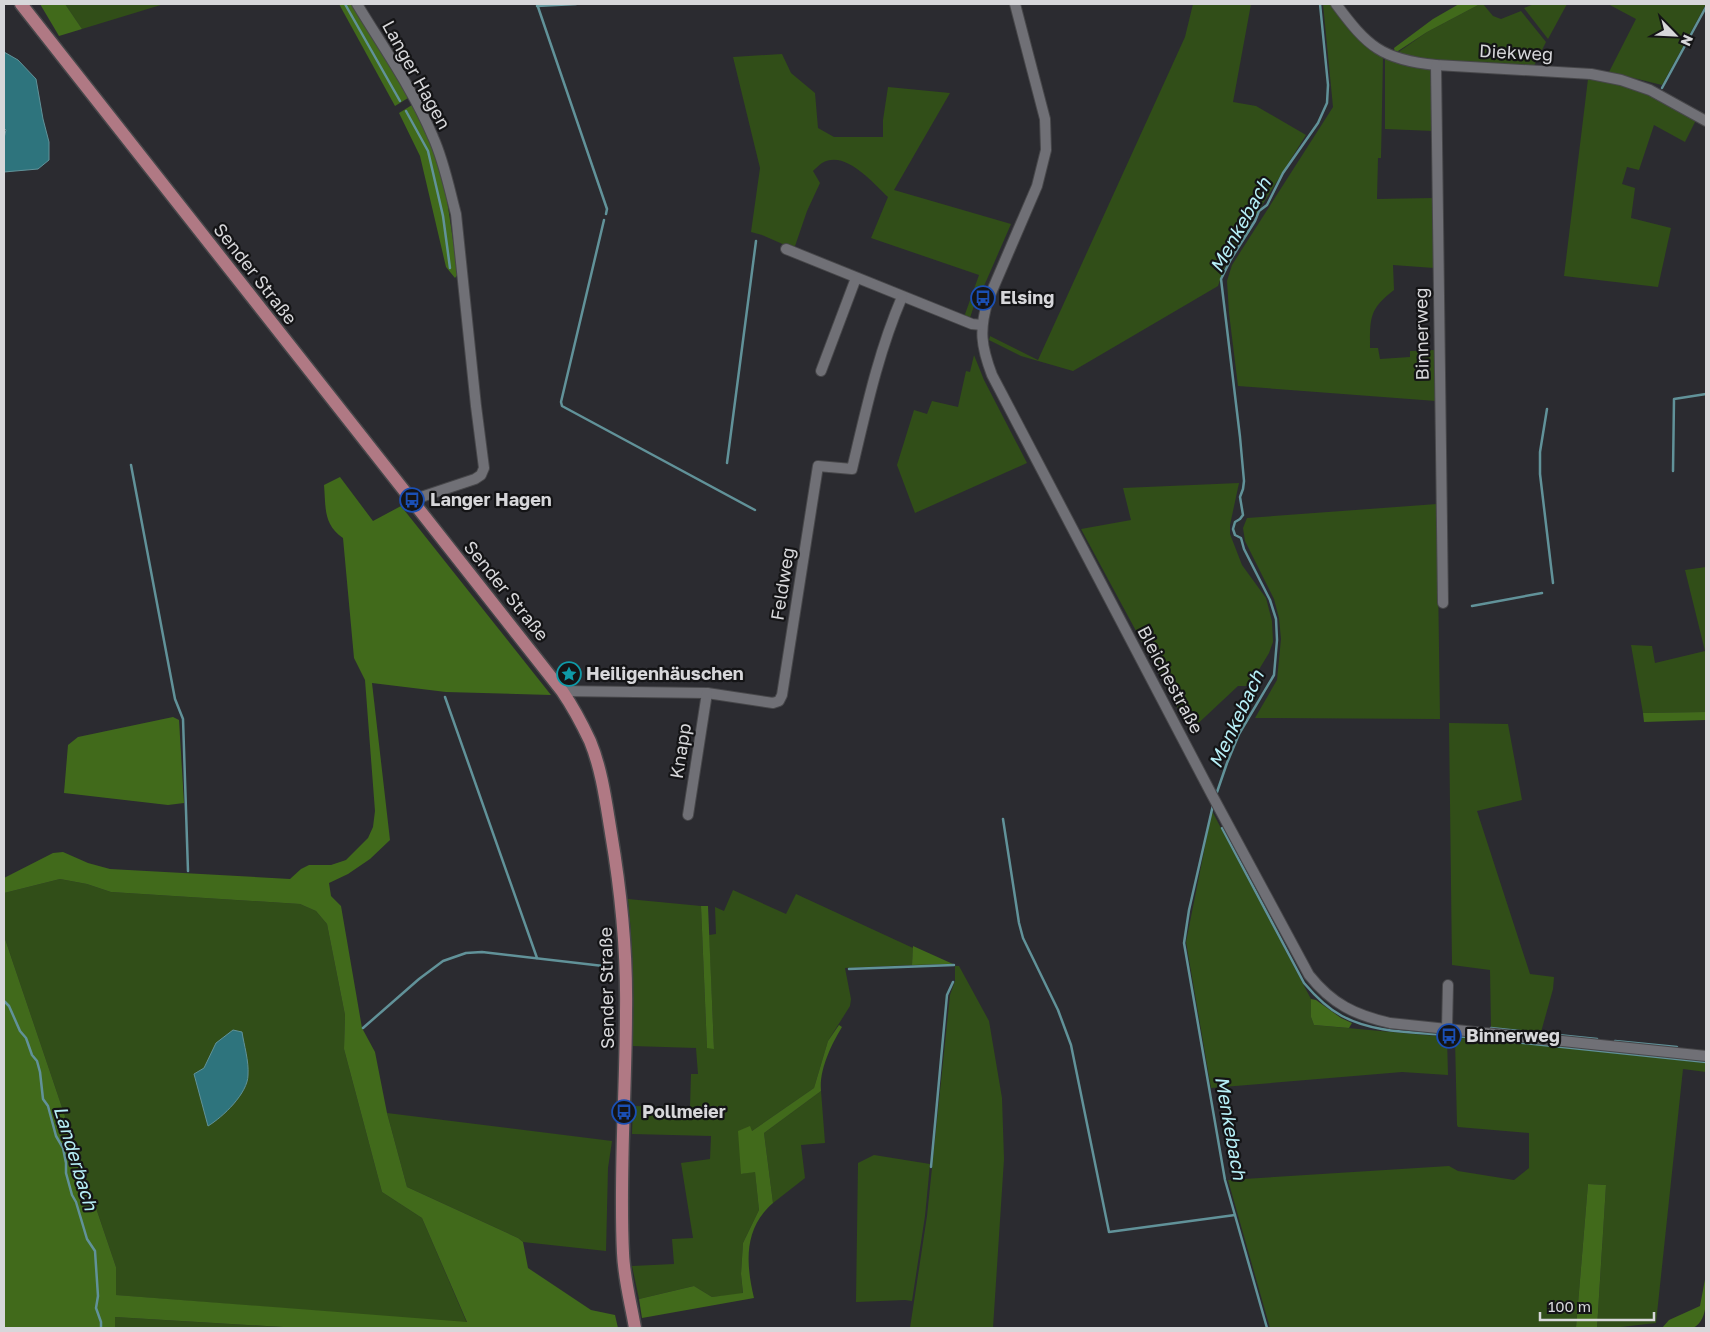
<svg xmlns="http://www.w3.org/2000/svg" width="1710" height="1332" viewBox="0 0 1710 1332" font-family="'Golos Text',sans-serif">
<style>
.green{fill:#314e18}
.forest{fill:#416a1b}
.water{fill:#2e747d;stroke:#619299}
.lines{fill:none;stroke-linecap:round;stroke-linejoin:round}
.stream{stroke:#619299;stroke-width:2.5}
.minor-casing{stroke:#47474a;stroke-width:12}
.major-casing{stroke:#47474a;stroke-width:15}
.minor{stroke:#707076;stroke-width:10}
.major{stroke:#b07984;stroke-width:12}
.labels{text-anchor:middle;stroke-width:4.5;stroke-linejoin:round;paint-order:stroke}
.street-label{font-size:18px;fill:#d7d7da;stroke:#141416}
.poi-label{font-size:18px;font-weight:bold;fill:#d7d7da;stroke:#141416;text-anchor:start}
.water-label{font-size:19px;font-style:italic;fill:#b6eff7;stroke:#141416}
</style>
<rect width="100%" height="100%" fill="#2b2b30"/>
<g class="green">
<path d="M65,4H164L82,29Z"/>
<path d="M1193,4H1251L1233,102L1256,106L1306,135L1226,263L1218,286L1073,371L1021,356L989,340L990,336L1038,360L1185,37Z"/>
<path d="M1323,4H1331C1348,27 1358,41 1383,57L1381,158H1378L1377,199L1434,198V268L1393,265L1394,290C1369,309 1370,318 1370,348H1378L1380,359L1410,357V351L1435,350L1436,401L1238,386L1229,313L1227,281L1232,265L1333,107Z"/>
<path d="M1480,4H1483L1493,16L1501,19L1521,11L1546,42L1534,66L1431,60L1397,53L1427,32Z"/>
<path d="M1534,4H1567L1548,39L1524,8Z"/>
<path d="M1608,4H1706L1662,85L1609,72L1636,19Z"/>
<path d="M782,54L791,73L815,93L818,128L834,137H883V120L888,87L950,93L894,190L1011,224L984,286L978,293L970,318L964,317L979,275L871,238L888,197C873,183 845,149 822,163C819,165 816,168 813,171L820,183L807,211L794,249L762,235L751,232L760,168L733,57Z"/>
<path d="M1385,58L1429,68L1434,73V131L1385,129Z"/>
<path d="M1588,79L1620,82L1648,93L1696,120L1685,142L1654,125L1639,170L1627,167L1622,184L1635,188L1631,218L1671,228L1658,287L1564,276Z"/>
<path d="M974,355L984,380L1027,463L915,513L897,465L914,410L927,414L932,401L958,407L966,371L970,372Z"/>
<path d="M1239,483L1230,525V534L1242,565L1266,598L1272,621L1273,642L1269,653L1249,686H1238L1190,731L1081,529L1131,520L1123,488Z"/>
<path d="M1437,504L1440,719L1255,718L1277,680L1281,639L1279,618L1274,599L1245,541L1243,528L1247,518Z"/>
<path d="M1706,567V712L1643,713L1631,645L1652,646L1655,663L1705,651L1685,570Z"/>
<path d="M1449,723L1508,724L1522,800L1477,811L1530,974L1554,977L1553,989L1541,1032L1491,1027L1490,970L1452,965Z"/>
<path d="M1212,811L1311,999V1017L1314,1025L1447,1037L1448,1075L1402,1072L1211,1088L1186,942Z"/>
<path d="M60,879L87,884L111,892L300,904L316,911L327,924L345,1015L344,1049L382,1192L422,1218L467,1323L115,1295L116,1267L4,936V893Z"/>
<path d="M733,890L786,914L796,894L913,948L912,965L845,968L851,999L850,1006L828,1041L814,1088L752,1131L742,1174L755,1171L759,1210L743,1243L741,1274L743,1294L712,1297L694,1286L639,1299L632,1266L674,1264L672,1239L693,1238L681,1163L710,1159L711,1136L632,1134L633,1106L690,1107L691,1074H698L696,1048L632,1046C635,997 633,948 628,899L701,906L707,1048H714L709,935L716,934L715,907L724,911Z"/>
<path d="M955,966H959L989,1021L1002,1098L1004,1159L993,1328H910L927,1216L950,995L955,981Z"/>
<path d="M1457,1036L1706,1063V1072L1683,1069L1656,1323L1612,1328H1597L1606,1185L1588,1184L1576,1328H1270L1228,1180L1449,1166L1458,1171L1514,1180L1529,1168V1133L1458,1127L1457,1125L1455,1039Z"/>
<path d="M821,1091L825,1143L801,1145L805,1178L773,1203L764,1133Z"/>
<path d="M387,1113L612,1141L608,1168L606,1251L523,1242L518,1238L407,1187Z"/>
<path d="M874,1155L930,1164L925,1216L912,1301L905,1300L856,1302L858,1163Z"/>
<path d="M115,1317L300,1328H115Z"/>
</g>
<g class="forest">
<path d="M40,4H65L82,29L59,36Z"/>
<path d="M339,4H354L408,98L395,106Z"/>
<path d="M1459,4H1480L1427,32L1395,53L1394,48L1433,19Z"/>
<path d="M412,105L428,136L445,187L458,274L455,278L446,267L420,156L399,113Z"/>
<path d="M340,477L373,521L401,506L551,695L446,692L372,683L390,840L370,859L348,874L329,883L331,896L341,906L362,1028L375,1052L387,1113L407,1187L518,1238L523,1242L528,1268L591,1310L615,1315L618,1328H300L115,1317V1328H4V936L116,1267V1295L467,1322L422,1218L382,1192L344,1049L345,1015L327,924L316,911L300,904L111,892L87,884L60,879L4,893V878L53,853L63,852L88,863L110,869L290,879L301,869L309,865H331L346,860L368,838L373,827L375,811L365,680L354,658L343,538C323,524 326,508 324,485Z"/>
<path d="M1706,712V720L1644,722L1643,713Z"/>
<path d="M173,717L179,720L184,803L168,805L64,793L68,745L78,737Z"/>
<path d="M701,906H708L714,1049L707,1048Z"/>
<path d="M913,946L953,964L912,965Z"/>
<path d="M1311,999L1316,1000L1341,1018L1352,1023L1349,1028L1314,1025L1311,1017Z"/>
<path d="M839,1025L842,1027C831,1045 819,1070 821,1091L764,1133L773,1203C743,1229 746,1264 754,1298L642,1318L639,1299L694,1286L712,1297L743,1293L741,1274L743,1243L759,1210L755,1172L741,1174L738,1131L750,1126L752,1131L814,1088L828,1041Z"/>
<path d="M1588,1184L1606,1185L1597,1328H1576Z"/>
<path d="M1706,1274C1706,1290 1710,1320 1693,1328C1687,1330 1669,1328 1662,1328L1669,1320L1700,1306Z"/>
</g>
<g class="water">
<path d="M4,52L18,60L36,79L43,119L49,142V160L38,169L4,172V138L6,130L4,128Z"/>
<path d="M233,1030L242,1032C244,1045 249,1061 248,1075C248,1093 223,1117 208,1126L194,1074L204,1068L216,1043Z"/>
</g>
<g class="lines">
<g class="stream">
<path d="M345,4L400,101"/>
<path d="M537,4L607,209L606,214"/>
<path d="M537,6L576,4"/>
<path d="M1662,88L1706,7"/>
<path d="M406,111L428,151L443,216L450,268"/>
<path d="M604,220L561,402L562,406L755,510"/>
<path d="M1547,409L1540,452V474L1553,583"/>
<path d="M727,463L756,241"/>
<path d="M131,465L175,699L183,719L188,871"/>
<path d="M1673,471L1674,399L1706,394"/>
<path d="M1472,606L1542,593"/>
<path d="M445,697L537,958"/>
<path d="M1216,795L1227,763L1239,734L1274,675L1277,640L1276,619L1270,600L1244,549L1241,538L1235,535L1233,529L1235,522L1240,519L1243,515L1240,497L1243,489L1244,481L1240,437L1221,279L1231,259L1255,221L1259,211L1267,205L1283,173L1318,123L1327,103L1328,85L1320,4"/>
<path d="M1213,805L1189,910L1184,943L1225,1180L1267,1328"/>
<path d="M1003,819L1019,923L1023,938L1058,1010L1071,1045L1109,1232L1235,1215"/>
<path d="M1222,828L1304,983C1315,996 1327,1008 1342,1016C1373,1033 1413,1032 1446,1035"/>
<path d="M849,969L954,965"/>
<path d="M4,1001L9,1006L20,1031L26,1038L32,1055L37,1061L40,1072L43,1099L48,1106L56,1136L63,1148L66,1163V1173L72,1195L76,1202L87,1239L95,1251L98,1296L96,1308L101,1322V1328"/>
<path d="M363,1028L419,979L443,961L466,953L482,952L612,967"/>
<path d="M1491,1028L1597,1039"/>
<path d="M1457,1036L1706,1062"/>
<path d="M1615,1041L1677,1047"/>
<path d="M931,1167L947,995L953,982"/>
</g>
<g class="minor-casing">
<g id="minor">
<path d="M357,4C383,47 414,91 433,137C444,161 449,188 456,214L476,406L484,468L481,475L475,479L412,500"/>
<path d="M1015,4L1045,119L1046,150L1037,186L988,300C979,330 981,346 992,375L1212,795L1309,975C1332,1004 1355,1015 1390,1023L1706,1056"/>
<path d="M1336,4C1367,46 1382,60 1436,65L1591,74L1621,80L1650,90L1706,121"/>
<path d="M1436,65L1443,603"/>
<path d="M786,249L972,324L982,325"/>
<path d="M821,371L856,278"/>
<path d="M562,691L707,693L773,703L779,701L782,695L818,466L852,469C866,410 878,353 902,297"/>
<path d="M688,815L707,693"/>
<path d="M1447,1029L1448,985"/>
</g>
</g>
<g class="major-casing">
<path id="major" d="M21,4L562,691C573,707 582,724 590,741C602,770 606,803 611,833C621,892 627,951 626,1011C626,1091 619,1173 623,1253C624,1279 631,1304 635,1328"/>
</g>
<use href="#minor" class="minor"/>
<use href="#major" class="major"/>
</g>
<defs>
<g id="bus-ring" transform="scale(1.25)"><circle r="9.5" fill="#141416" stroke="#1a4fb4" stroke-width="1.5"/><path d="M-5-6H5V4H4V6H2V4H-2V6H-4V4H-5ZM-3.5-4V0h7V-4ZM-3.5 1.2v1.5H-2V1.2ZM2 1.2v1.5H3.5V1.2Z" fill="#1a4fb4"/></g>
<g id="sight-ring" transform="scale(1.25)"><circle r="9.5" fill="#141416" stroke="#0f9aa8" stroke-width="1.5"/><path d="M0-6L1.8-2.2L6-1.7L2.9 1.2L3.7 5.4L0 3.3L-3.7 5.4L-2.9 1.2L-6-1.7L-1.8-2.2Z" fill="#0f9aa8"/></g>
</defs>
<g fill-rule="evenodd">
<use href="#bus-ring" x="983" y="298"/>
<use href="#bus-ring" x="412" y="500"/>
<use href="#sight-ring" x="569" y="674"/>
<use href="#bus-ring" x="1449" y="1036"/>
<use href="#bus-ring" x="624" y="1112"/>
</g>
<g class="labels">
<g class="street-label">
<text transform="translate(1516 53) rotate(3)" y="6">Diekweg</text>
<text transform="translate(416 75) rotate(61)" y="6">Langer Hagen</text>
<text transform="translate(255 274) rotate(52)" y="6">Sender Straße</text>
<text transform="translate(1422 334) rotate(-91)" y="6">Binnerweg</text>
<text transform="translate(783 584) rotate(-81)" y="6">Feldweg</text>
<text transform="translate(506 591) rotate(51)" y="6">Sender Straße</text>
<text transform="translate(1170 680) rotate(62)" y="6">Bleichestraße</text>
<text transform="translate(681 751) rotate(-81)" y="6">Knapp</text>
<text transform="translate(607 988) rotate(-91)" y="6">Sender Straße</text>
</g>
<g class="poi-label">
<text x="1000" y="304">Elsing</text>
<text x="430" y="506">Langer Hagen</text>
<text x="586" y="680">Heiligenhäuschen</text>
<text x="1466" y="1042">Binnerweg</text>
<text x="642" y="1118">Pollmeier</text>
</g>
<g class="water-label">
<text transform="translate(1240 225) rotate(-61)" y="7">Menkebach</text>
<text transform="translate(1236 719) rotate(-65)" y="7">Menkebach</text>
<text transform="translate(1231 1128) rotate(80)" y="7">Menkebach</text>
<text transform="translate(76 1158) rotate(73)" y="7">Landerbach</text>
</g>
</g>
<rect width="1710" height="1332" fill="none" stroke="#d7d7da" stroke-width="10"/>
<g transform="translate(1675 35) rotate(114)" stroke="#141416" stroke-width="4" paint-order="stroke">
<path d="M0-4L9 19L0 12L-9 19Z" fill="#d7d7da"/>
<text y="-8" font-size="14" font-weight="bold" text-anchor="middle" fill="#d7d7da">N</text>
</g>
<path d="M1540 1312v8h114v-8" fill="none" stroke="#d7d7da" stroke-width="2.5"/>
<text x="1548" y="1312" font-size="15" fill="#d7d7da" stroke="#141416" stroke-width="4" paint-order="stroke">100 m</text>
</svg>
